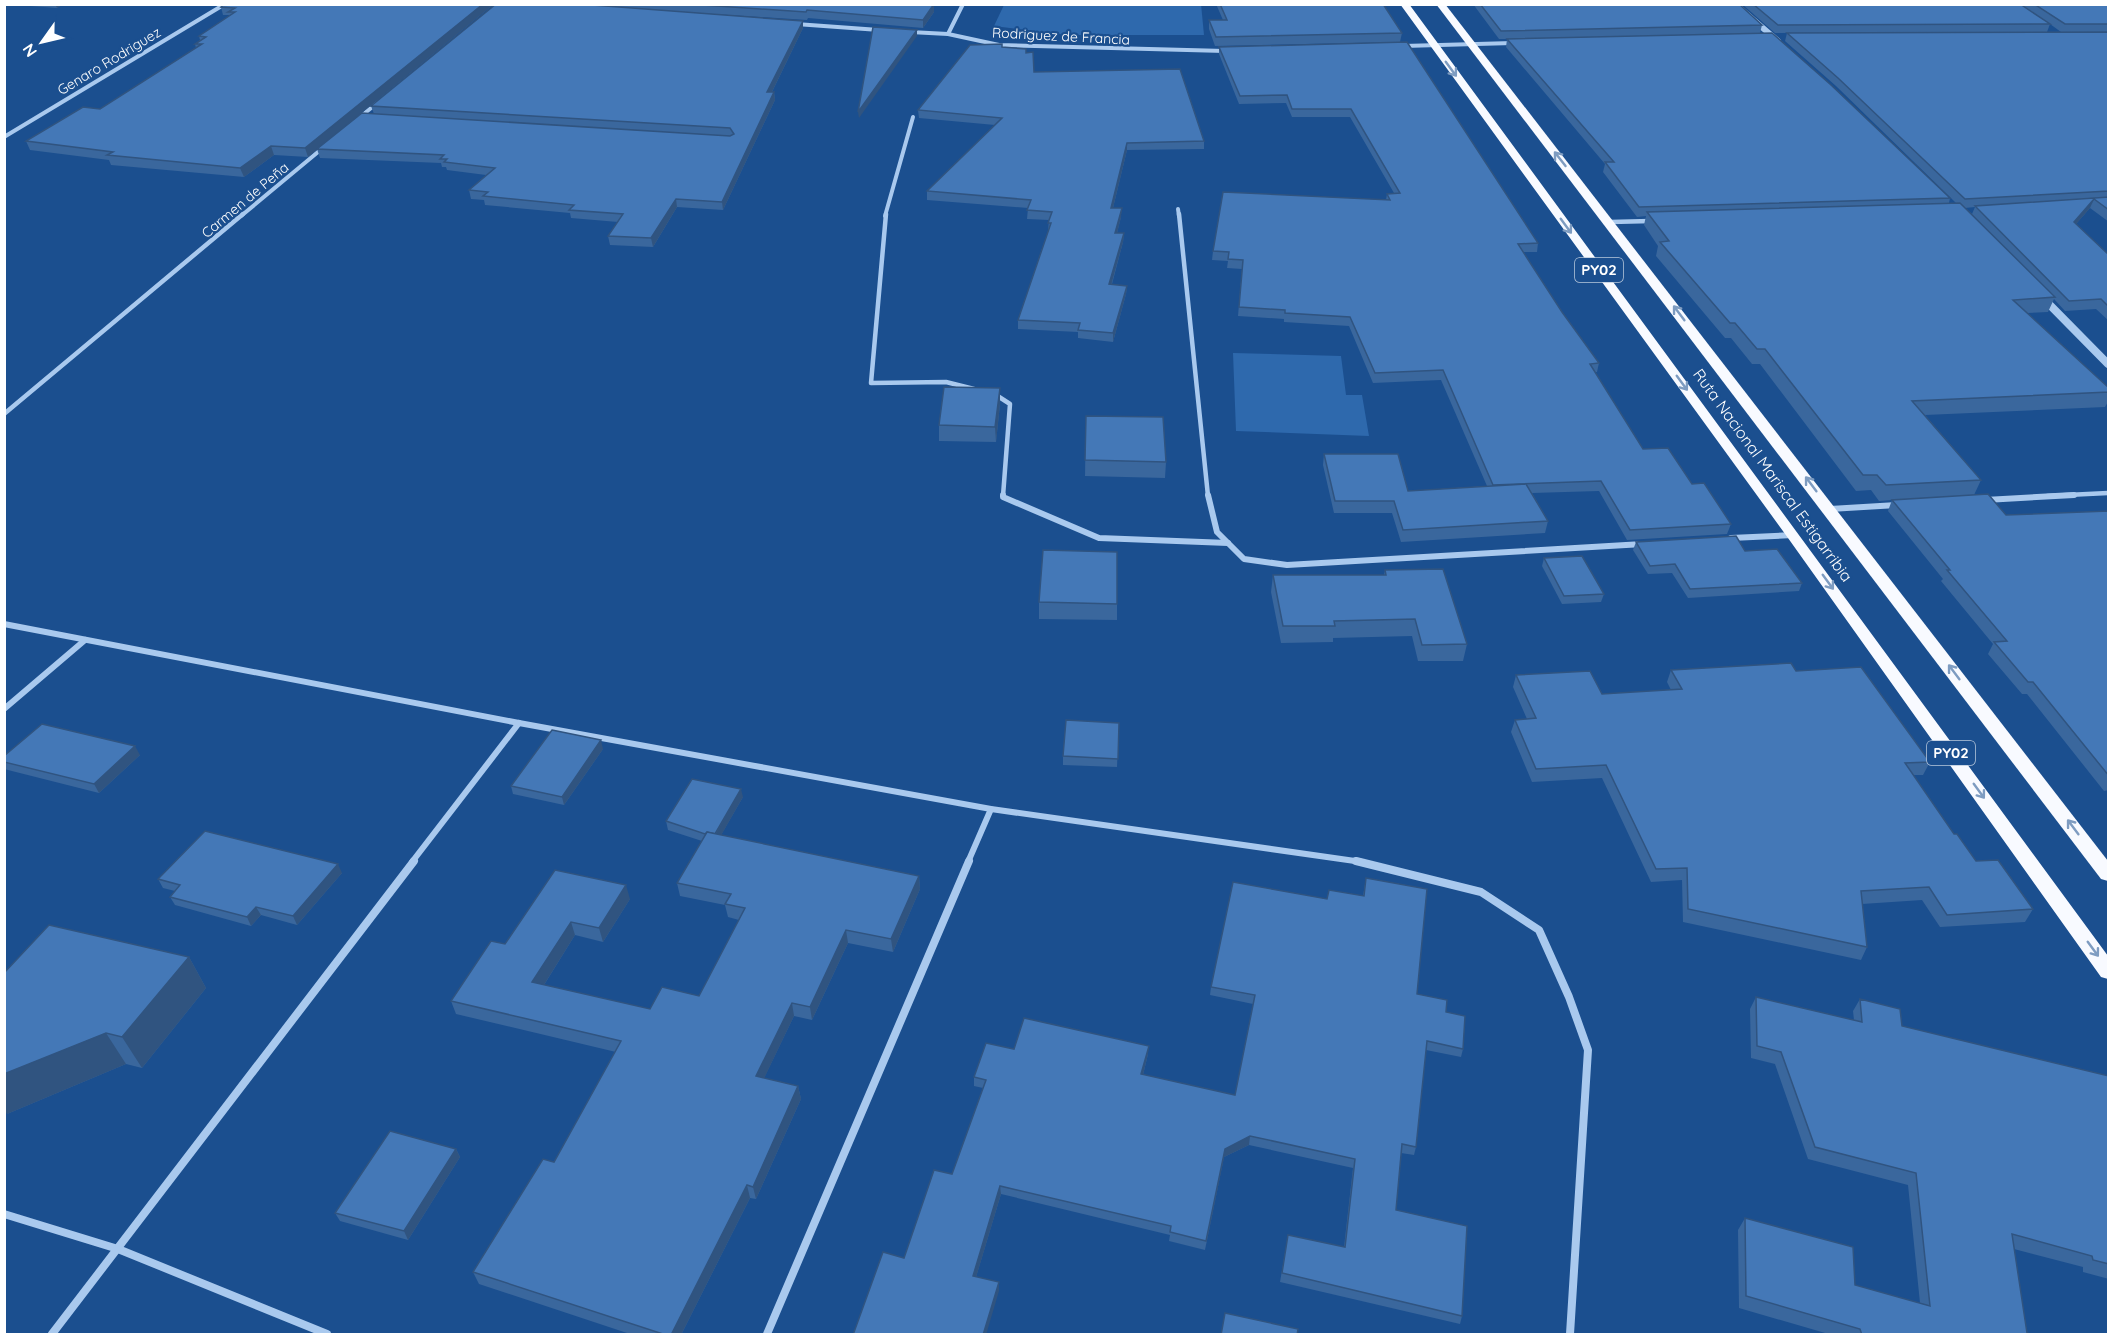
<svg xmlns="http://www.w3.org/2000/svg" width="2113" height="1339" viewBox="0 0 2113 1339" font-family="Quicksand,sans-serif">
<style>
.green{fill:#2e69ad}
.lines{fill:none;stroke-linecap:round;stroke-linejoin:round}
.minor-far3{stroke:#a9c9ee;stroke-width:4}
.minor-far2{stroke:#a9c9ee;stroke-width:4.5}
.minor-far1{stroke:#a9c9ee;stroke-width:6}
.minor{stroke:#a9c9ee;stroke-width:8}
.tertiary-far1{stroke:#a9c9ee;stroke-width:6}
.tertiary{stroke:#a9c9ee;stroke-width:8}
.trunk{fill:#f8faff;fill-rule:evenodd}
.wall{fill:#3a679d;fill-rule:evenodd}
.shaded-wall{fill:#305480}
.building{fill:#4478b7;stroke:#305480;stroke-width:1.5}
.oneway{stroke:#7e9cc1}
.labels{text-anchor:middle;stroke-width:4.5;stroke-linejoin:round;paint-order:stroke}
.far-street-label{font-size:14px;fill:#fff;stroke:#1b4f8f}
.shield{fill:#1b4f8f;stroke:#bbcadd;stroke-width:1.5}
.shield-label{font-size:15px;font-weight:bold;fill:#fff}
.street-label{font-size:16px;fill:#fff;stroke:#1b4f8f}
</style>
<rect width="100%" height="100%" fill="#1b4f8f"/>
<g class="green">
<path d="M1201,4L1204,35H1067L994,26L1004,5Z"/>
<path d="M1233,353L1341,356L1346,395H1362L1369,436L1236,431Z"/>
</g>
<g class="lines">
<g class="minor-far3">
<path d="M796,24L879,30"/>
<path d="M910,32L948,34L999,45L1225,51"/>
<path d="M948,34L963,4"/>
<path d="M1403,46L1513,43"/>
<path d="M359,118L377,103"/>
<path d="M4,137L225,4"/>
<path d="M1178,209L1179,216"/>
<path d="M241,216L324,147"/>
<path d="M885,216L913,117"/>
</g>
<g class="minor-far2">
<path d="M886,214L871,383L946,382L974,389"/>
<path d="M1179,214L1208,496"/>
<path d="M1610,222L1651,221"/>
<path d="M993,393L1010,404L1003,496"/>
<path d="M4,414L243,214"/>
<path d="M2047,496L2108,493"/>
</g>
<g class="minor-far1">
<path d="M1003,495V497L1099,538L1228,543"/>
<path d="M1208,495L1217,532L1244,559L1287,565L1643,544"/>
<path d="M1985,500L2074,495"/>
<path d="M1830,509L1897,505"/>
<path d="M1731,538L1793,535"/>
<path d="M4,624L519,723L991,809L1362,862"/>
<path d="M4,709L85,640"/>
<path d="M412,862L519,723"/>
<path d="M968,862L991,809"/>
</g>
<g class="minor">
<path d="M1356,861L1481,892L1539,930L1569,997L1588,1050L1570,1334"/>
<path d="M4,1214L118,1249L327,1334"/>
<path d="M52,1334L414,861"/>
<path d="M767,1334L969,861"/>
</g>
<path class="tertiary-far1" d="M1735,4L1778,41"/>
<path class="tertiary" d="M2041,296L2108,364"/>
<g class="trunk">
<path d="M1400,4H1409L2108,956V979L2101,977L1788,538Z"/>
<path d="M1436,4H1445L2108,861V881L2101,879Z"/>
</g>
</g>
<g class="wall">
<path d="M4,4H63L57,8Z"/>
<path d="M494,4L308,157L274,155L244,177L111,165L109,160L30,150L26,141L100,109L196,48L195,44L200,40L199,36L229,16V15H223L221,7Z"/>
<path d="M496,4H934V12L923,28L808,18L807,20L682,12L803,21V28L772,92H774L775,100L723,210L677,207L653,247L610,245L608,236L618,222L571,218L570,213L485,205L484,200L471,199L469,190L486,175L447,170L446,167H442L441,163L320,158L317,149L374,114L371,106Z"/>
<path d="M1216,4H1383L1402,33L1400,42L1215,46L1209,29V20H1223Z"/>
<path d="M1473,4H1739L1762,25L1760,33L1950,198L1949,203H1956L1836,86L1785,41L1787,33L2109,32V222L2090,208L2076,224L2109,255V321L2096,309L2065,311L2054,299L2048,312L2027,313L2109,388V400L2105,407L1925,415L1981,480L1974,495L2006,515L2109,511V790L2104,791L2027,694H2022L1988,654L1993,644L1941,581L1943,579L1888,511L1892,500L1879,501L1871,490L1856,491L1760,364H1752L1731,338H1725L1656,256L1658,246L1644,225L1646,216L1637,217L1603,172L1605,164L1506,47L1507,39H1499ZM1975,207L1972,214L1965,208Z"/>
<path d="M1742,4H2109V32H2061L2050,24L2047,32L1775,33Z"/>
<path d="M1407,42L1538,243L1537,252H1523L1562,312L1599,363L1597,372H1595L1643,449L1692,484L1731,524L1727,534L1627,540L1599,491L1532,493L1548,521L1545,533L1401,542L1392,513H1334L1323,465L1324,454L1408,491L1487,486L1441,380L1373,383L1349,326L1284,322V319L1238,316L1242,269L1227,268L1228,261L1212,260L1213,251L1386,200L1387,194L1394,193L1350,117H1292L1286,103L1239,104L1219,54V47Z"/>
<path d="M1002,47L1026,53L1034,72L1204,141V149L1127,150L1113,208L1121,217L1117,233H1124L1123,242L1112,284L1127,286L1126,294L1113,342L1078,338V332L1018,329V320L1048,231L1049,220L1027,219L1028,208L927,200V191L995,125L919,118L918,110Z"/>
<path d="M1000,388V404L996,442L939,441V425Z"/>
<path d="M1086,416L1166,462L1165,478L1085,476Z"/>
<path d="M1636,542L1745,551L1802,583L1799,591L1688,598L1672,573L1648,574L1633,550Z"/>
<path d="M1544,558L1604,594L1601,602L1562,604L1542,566Z"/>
<path d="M1385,570L1467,644L1463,661H1418L1412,636L1333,638V642L1281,643L1271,592L1273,575H1384Z"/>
<path d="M1039,602L1117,604V620L1039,619Z"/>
<path d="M1671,670L1796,671L1930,762L1923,775H1913L1954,834L1976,861L2033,909L2025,922L1940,927L1922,900L1862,904L1867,947L1861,960L1683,922L1682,880L1651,882L1602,778L1532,782L1511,732L1515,720L1527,719L1513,687L1516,675L1602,694L1671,690L1667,682Z"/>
<path d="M1119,723L1117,767L1063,765V756Z"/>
<path d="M603,749L564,805L513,794L511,786Z"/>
<path d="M140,755L99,793L4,769V756Z"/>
<path d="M743,797L721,835L919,876L920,889L893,952L848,943L812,1020L794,1016L764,1078L798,1086L801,1099L756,1199L750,1198L681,1335H633L479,1284L473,1272L554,1162L616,1052L456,1014L451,1001L505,944L630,899L603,942L575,935L544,985L650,1009L699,996L739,920L728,917L725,905L680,896L677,883L702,841L668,830L666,821Z"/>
<path d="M342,873L297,925L261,915L251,926L175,905L170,897L175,891L163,888L158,879Z"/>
<path d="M1366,878L1417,994L1446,1012L1463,1049L1461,1057L1426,1050L1416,1147L1414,1155L1401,1153L1396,1210L1462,1316L1460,1324L1280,1282L1288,1235L1344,1247L1353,1168L1249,1145L1224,1157L1205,1250L1169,1241L1170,1235L1001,1194L976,1277L999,1282V1291L904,1258L952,1174L983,1088L974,1086V1077L1014,1049L1148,1054L1143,1075L1235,1095L1253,1004L1210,995L1211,987L1327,899L1363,896Z"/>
<path d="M189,957L206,988L142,1068L126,1064L7,1114Z"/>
<path d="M1756,997L1854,1020L1853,1011L1860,999L1902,1026L2109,1076V1279L2083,1272V1267L2014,1249L2027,1333L2034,1335H1832L1739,1308L1738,1230L1745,1218L1855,1285L1920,1303L1908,1185L1808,1159L1775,1064L1751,1058L1750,1009Z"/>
<path d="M456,1149L460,1157L408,1240L340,1221L335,1213Z"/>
</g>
<g class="shaded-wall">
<path d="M55,4H63L57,8Z"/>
<path d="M483,4H494L308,157L305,148Z"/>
<path d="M934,4V12L923,28V20Z"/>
<path d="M803,21V28L768,100L767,92Z"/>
<path d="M917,30V36L859,118L858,112Z"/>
<path d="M774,92L775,100L723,210L722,202Z"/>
<path d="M1127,143V150L1111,216V208Z"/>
<path d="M271,146L274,155L244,177L240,168Z"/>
<path d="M676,199L677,207L653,247L651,238Z"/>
<path d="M2094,199L2090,208L2070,231L2074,222Z"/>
<path d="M1122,208L1121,217L1115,241V233Z"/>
<path d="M1124,233L1123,242L1109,293V284Z"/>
<path d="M1127,286L1126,294L1113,342V333Z"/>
<path d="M1000,388V404L996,442L995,427Z"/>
<path d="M601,740L603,749L564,805L562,797Z"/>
<path d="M135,746L140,755L99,793L94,784Z"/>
<path d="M741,789L743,797L715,846L714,837Z"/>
<path d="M338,864L342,873L297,925L293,916Z"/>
<path d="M919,876L920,889L893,952L891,939Z"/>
<path d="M626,885L630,899L603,942L599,928Z"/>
<path d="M256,907L261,915L251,926L247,917Z"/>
<path d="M571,922L575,935L537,996L532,982Z"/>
<path d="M846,930L848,943L812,1020L810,1007Z"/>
<path d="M189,957L206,988L142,1068L122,1037Z"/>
<path d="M792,1003L794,1016L759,1089L756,1076Z"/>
<path d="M106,1033L126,1064L7,1114L4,1110V1074Z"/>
<path d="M1149,1046L1148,1054L1141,1083V1074Z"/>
<path d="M798,1086L801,1099L756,1199L753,1187Z"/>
<path d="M1250,1136L1249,1145L1224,1157L1205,1250L1225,1149Z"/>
<path d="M456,1149L460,1157L408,1240L404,1231Z"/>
<path d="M747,1185L750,1198L681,1335H671Z"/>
<path d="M1000,1186L1001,1194L974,1284L973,1276Z"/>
<path d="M999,1282V1291L986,1335H983Z"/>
</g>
<g class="building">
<path d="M224,4H483L305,148L271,146L240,168L107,155L113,152L26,141L83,107L100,109L202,44H195L206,37L199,36L235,12H228L235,8L221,7Z"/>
<path d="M496,4H579L803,21L767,92H774L722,202L676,199L651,238L608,236L623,214L569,210L574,205L483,196L488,192L469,190L495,168L444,162L447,159H440L444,155L317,149L362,113L730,136L734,134L730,128L371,106Z"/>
<path d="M688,4H934L923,20L807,10L806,12Z"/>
<path d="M1220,4H1383L1402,33L1216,37L1209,20H1227Z"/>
<path d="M1480,4H1739L1762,25L1501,31Z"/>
<path d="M1753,4H2020L2050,24L1778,25Z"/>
<path d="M2034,4H2109V24H2065Z"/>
<path d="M873,27L917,30L858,112Z"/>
<path d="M2109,32V191L1965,199L1838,78L1787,33Z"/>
<path d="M1772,33L1831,85L1950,198L1639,207L1605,162H1614L1507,39Z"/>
<path d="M1407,42L1538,243L1518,244L1562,312L1599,363L1590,364L1643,449L1668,448L1692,484L1704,483L1731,524L1630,530L1601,481L1493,485L1443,370L1375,373L1350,317L1285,313V310L1239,307L1243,260L1228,259L1229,252L1213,251L1223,192L1390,200L1387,194L1400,193L1351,109H1292L1287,95L1240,96L1219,47Z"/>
<path d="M1002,44V47L1026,49V53L1033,52L1034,72L1180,69L1204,141L1127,143L1111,208H1122L1115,233H1124L1109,284L1127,286L1113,333L1078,330L1080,323L1018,320L1051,223H1048L1052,212L1027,210L1031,200L927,191L1002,118L918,110L970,45Z"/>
<path d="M2109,197V210L2094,199L2074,222L2109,255V307L2101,299L2069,301L1975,206Z"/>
<path d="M1960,203L2055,297L2013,300L2109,388V392L1912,401L1981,480L1886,485L1877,475H1863L1765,349H1757L1735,323H1730L1660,242L1669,241L1647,212Z"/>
<path d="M944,387L1000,388L995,427L939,425Z"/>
<path d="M1086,416L1163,417L1166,462L1085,460Z"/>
<path d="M1324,454H1398L1408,491L1526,484L1548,521L1403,530L1394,501H1335Z"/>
<path d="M1988,494L2006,515L2109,511V776L2033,682H2028L1994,642L2007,641L1947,570H1950L1892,500Z"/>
<path d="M1736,536L1745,551L1777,549L1802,583L1690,589L1675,564L1650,566L1636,542Z"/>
<path d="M1043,550L1117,552V604L1039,602Z"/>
<path d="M1582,556L1604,594L1564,596L1544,558Z"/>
<path d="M1443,569L1467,644L1422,645L1415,619L1334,621L1335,626H1283L1273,575H1386L1385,570Z"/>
<path d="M1791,663L1796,671L1861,667L1930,762L1905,763L1954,834H1957L1976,861L1998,860L2033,909L1947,915L1929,887L1861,891L1867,947L1688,909L1687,868L1656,869L1606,765L1536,769L1515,720L1536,718L1516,675L1590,671L1602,694L1682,689L1671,670Z"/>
<path d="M1066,720L1119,723L1118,759L1063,756Z"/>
<path d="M42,724L135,746L94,784L4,762V756Z"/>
<path d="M552,730L601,740L562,797L511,786Z"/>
<path d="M692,779L741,789L715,834L707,832L705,834L666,821Z"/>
<path d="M205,831L338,864L293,916L256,907L247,917L170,897L180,885L158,879Z"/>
<path d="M707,832L919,876L891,939L846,930L810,1007L792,1003L756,1076L798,1086L753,1187L747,1185L671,1335H666L473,1272L543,1159L554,1162L621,1041L451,1001L491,941L505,944L555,870L626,885L599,928L571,922L532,982L650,1009L662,987L699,996L745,908L725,904L731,894L677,883Z"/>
<path d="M1366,878L1427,889L1417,994L1447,1000L1446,1012L1465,1016L1463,1049L1427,1041L1416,1147L1402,1144L1396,1210L1467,1226L1462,1316L1282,1273L1288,1235L1345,1247L1355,1159L1250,1136L1225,1149L1206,1241L1170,1232L1171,1226L1000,1186L973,1276L999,1282L983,1335H853L883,1252L904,1258L934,1170L952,1174L986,1080L974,1077L986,1043L1014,1049L1024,1018L1149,1046L1141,1074L1235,1095L1255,995L1211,987L1233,882L1327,899L1329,890L1364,896Z"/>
<path d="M49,925L189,957L122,1037L106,1033L4,1074V973Z"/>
<path d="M1756,997L1862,1022L1860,999L1900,1009L1902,1026L2109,1076V1264L2093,1260L2092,1256L2012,1234L2027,1333L2034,1335H1862L1860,1329L1746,1296L1745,1218L1853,1247L1855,1285L1930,1306L1916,1173L1815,1147L1781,1052L1757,1046Z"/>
<path d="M390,1131L456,1149L404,1231L335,1213Z"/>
<path d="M1225,1313L1298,1329L1297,1335H1221Z"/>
</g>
<defs><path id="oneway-shaft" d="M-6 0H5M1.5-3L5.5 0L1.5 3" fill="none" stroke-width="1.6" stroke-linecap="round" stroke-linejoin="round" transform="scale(1.5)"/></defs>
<g class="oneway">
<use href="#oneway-shaft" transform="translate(1451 69) rotate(54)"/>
<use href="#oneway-shaft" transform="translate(1560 159) rotate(-128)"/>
<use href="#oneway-shaft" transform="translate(1566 226) rotate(54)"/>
<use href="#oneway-shaft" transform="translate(1679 313) rotate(-127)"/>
<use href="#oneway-shaft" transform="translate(1682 383) rotate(54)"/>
<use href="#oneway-shaft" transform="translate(1811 484) rotate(-127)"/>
<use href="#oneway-shaft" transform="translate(1828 582) rotate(54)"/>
<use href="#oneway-shaft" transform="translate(1954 672) rotate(-127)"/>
<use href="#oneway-shaft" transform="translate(1979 791) rotate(54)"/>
<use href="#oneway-shaft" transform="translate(2073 827) rotate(-127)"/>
<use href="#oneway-shaft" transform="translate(2093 949) rotate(54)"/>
</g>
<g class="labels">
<g class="far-street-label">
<text transform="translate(1061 36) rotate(3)" y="5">Rodriguez de Francia</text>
<text transform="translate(109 61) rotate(-31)" y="5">Genaro Rodriguez</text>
<text transform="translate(245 200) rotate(-40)" y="5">Carmen de Peña</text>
</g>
<g class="shield">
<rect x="1575" y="258" width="48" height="24" rx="4.5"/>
<rect x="1927" y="741" width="48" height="24" rx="4.5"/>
</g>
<g class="shield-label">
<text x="1599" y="275">PY02</text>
<text x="1951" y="758">PY02</text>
</g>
<g class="street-label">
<text transform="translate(1773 475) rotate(54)" y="6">Ruta Nacional Mariscal Estigarribia</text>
</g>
</g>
<rect width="2113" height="1339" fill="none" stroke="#ffffff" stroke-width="12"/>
<g transform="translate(42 42) rotate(236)" stroke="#1b4f8f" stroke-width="4.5" paint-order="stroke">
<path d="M0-4.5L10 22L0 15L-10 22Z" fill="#ffffff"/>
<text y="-9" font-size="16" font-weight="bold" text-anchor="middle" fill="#ffffff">N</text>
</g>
</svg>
